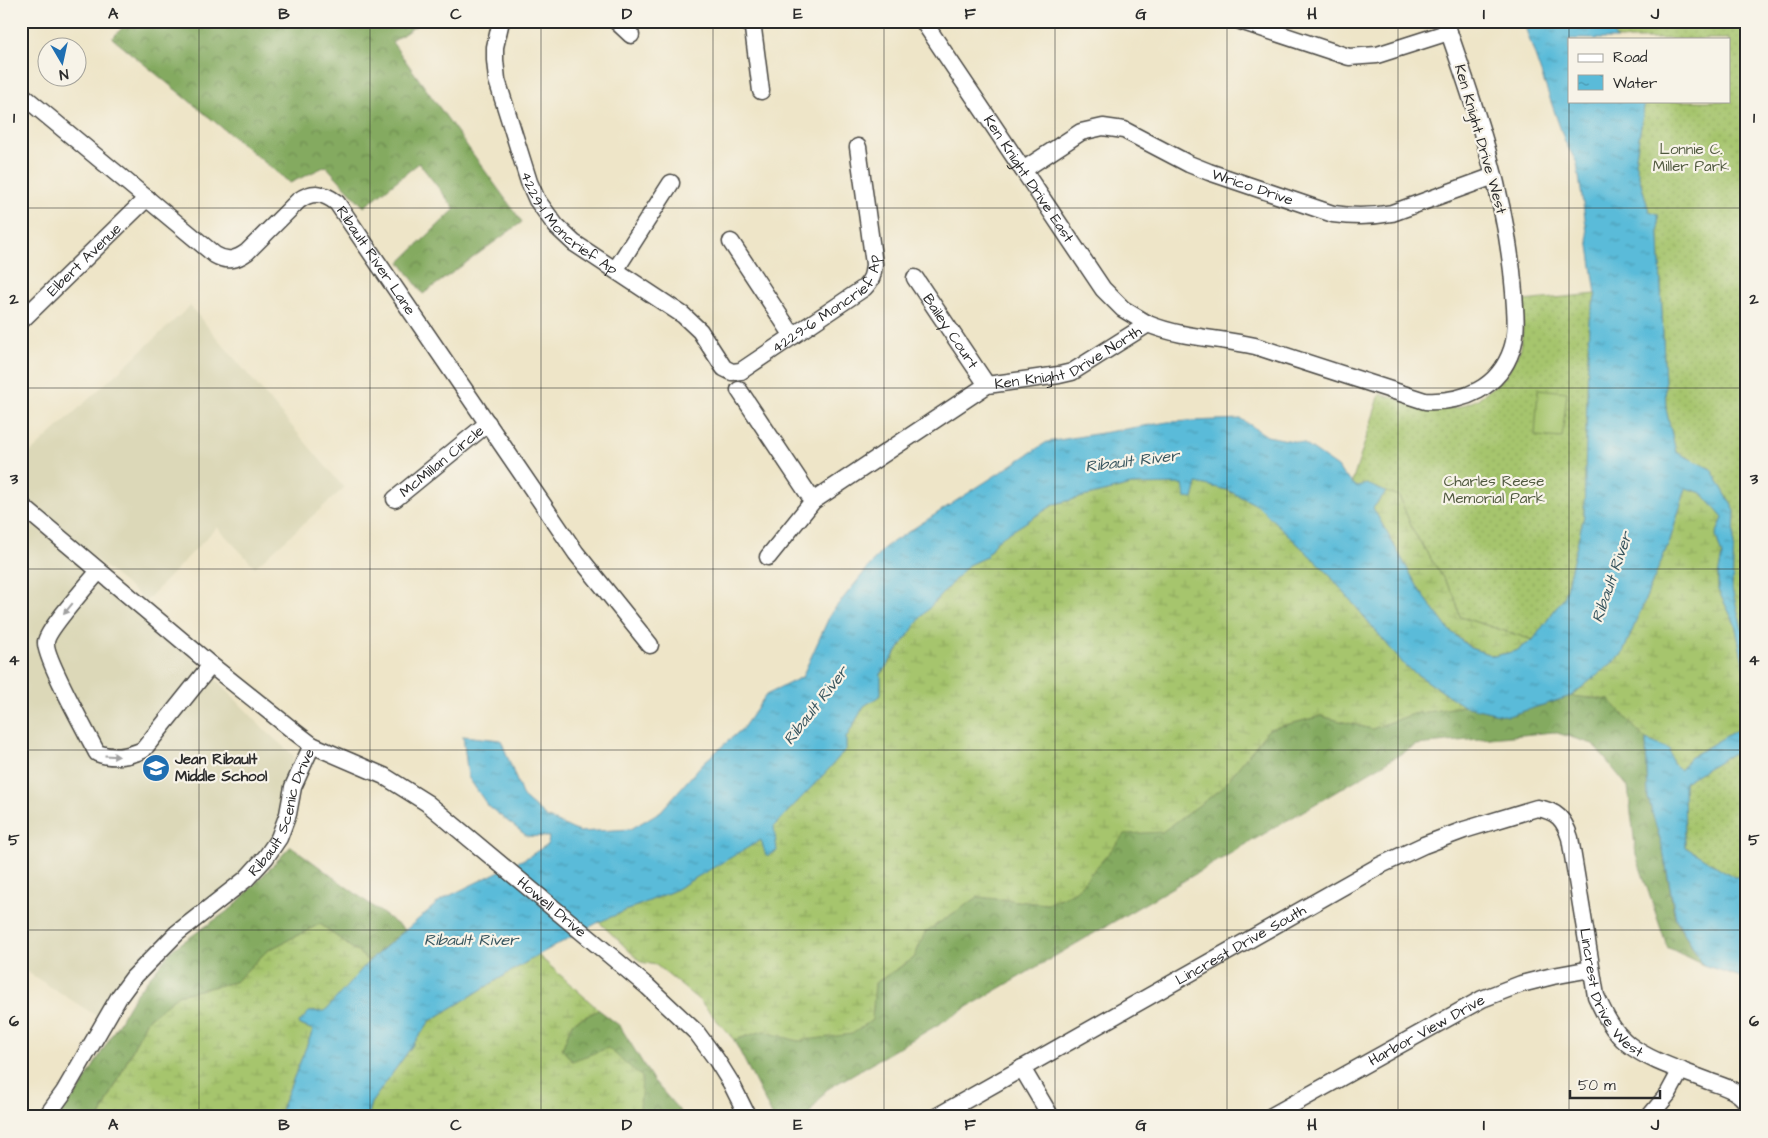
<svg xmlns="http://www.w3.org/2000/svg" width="1768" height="1138" viewBox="0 0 1768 1138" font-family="'Architects Daughter',sans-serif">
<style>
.built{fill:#dcd8b8}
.grass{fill:url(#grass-dots);stroke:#68784c}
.forest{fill:url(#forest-crowns);stroke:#586a46}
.wetland{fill:url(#wetland-marsh);stroke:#68784c}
.garden{fill:#a6c56d;stroke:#68784c}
.water{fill:url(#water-ripples);stroke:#427382}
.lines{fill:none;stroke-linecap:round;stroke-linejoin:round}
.minor-casing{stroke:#484743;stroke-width:19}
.minor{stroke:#fff;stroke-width:16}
.oneway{fill:#a0a0a0}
.grid{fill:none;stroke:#2b2b2b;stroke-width:1;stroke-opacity:0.55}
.labels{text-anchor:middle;stroke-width:4.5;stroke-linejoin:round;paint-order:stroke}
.street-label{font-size:15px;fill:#2b2b2b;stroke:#f7f3e8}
.park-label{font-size:15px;fill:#50593f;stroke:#f7f3e8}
.poi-label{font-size:15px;font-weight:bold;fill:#2b2b2b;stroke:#f7f3e8;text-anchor:start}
.water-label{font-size:16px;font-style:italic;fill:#39565f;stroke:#f7f3e8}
.neatline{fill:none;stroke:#2b2b2b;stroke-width:2}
.grid-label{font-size:16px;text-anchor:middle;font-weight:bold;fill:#2b2b2b}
</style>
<defs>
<pattern id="grass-dots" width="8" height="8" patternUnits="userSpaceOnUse" patternTransform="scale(1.25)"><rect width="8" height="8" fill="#a6c56d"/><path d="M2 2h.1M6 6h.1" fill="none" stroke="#8fa95f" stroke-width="1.8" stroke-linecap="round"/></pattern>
<pattern id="forest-crowns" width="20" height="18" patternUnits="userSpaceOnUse" patternTransform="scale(1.25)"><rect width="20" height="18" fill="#84aa60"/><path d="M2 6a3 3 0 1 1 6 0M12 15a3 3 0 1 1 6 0" fill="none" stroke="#6c8b4f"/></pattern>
<pattern id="wetland-marsh" width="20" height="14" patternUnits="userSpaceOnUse" patternTransform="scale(1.25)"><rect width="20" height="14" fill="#a6c56d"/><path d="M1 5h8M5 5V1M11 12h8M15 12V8" fill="none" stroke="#8fa95f"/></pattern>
<pattern id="water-ripples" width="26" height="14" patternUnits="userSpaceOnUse" patternTransform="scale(1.25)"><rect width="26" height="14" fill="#5abbd9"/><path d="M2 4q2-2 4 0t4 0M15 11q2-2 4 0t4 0" fill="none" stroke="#4b98b0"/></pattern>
</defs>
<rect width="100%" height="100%" fill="#f7f3e8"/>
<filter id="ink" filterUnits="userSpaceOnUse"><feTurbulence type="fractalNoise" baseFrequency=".02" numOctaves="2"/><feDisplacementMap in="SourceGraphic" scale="10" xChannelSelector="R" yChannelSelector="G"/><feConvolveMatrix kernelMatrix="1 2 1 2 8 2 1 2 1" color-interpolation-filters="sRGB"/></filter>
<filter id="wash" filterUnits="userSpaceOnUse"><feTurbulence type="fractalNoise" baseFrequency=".0096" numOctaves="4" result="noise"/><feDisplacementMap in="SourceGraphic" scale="20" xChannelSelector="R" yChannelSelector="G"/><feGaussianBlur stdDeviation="1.12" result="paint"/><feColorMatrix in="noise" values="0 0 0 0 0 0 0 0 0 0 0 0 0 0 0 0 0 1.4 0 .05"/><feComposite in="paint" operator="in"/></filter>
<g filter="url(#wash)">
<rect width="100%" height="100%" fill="#eee5c8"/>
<g class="built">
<path d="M190,306L344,488L255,567L217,527L146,601L21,498V461Z"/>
<path d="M21,515L211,674L267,732L294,756L276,832L264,849L237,878L163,935L134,967L98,1017L21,968Z"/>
</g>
<g class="grass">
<path d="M1608,21H1747V648L1732,589L1735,511L1711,469L1676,452L1666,410L1658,214L1649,211L1635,162L1645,101H1729V39H1616Z"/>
<path d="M1596,294L1589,320L1584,516L1564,597L1533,640L1460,617L1454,595L1413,531L1399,496L1356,486L1352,483L1380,394L1432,409L1457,408L1478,399L1506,376L1521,348L1523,325V301Z"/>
<path d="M1747,740V877H1734L1685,847L1684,782L1737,751Z"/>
</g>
<g class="forest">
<path d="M129,21H423L392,42L522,222L423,294L400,262L455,209L419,163L364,207L326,166L290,183L112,38Z"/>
<path d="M1571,696L1610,700L1646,740L1648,798L1663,850L1675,919L1703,965L1667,947L1636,855L1628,787L1593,744L1554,732L1416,745L826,1090L807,1117H773L734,1040L763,1031L798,1041L872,1020L875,983L914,958L925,932L978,897L1047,904L1076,891L1125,833L1162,832L1220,790L1269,729L1321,716L1372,729L1413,714L1464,706L1508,716Z"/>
<path d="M291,846L405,930L369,961L320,924L267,951L235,982L178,995L147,1020L100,1117H56L79,1091L135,995L173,949L232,908Z"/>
<path d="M599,1010L620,1026L653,1080L685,1117H613L640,1109L572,1061L562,1049L572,1023Z"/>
</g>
<g class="wetland">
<path d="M1197,483L1227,490L1257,505L1327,572L1406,667L1464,706L1413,714L1372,729L1321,716L1269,729L1220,790L1162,832L1125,834L1076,891L1047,904L978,897L925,932L914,958L875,983L872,1020L852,1034L798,1041L763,1031L734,1040L700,1001L656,965L641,962L599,922L673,891L761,839L828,770L846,749V738L864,706L881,695V675L921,617L968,565L986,557L996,541L1055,504L1131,485L1184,484L1193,499Z"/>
<path d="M1686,488L1702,493L1723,518L1716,535L1722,556L1718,576V590L1735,624L1747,680V715L1740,728L1689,758L1681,770L1673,764L1668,749L1646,740L1610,700L1571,696L1622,655L1670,540Z"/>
<path d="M1386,492L1399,496L1413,531L1454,595L1460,617L1533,640L1516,651L1494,656L1471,648L1448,629L1420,591L1373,508Z"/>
<path d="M320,924L369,961L325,1012H309L298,1024L313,1030L282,1107L281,1117H100L147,1020L178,995L235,982L267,951Z"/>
<path d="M538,955L599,1010L572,1023L562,1049L572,1061L608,1048L642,1077L640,1109L613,1117H367L371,1103L430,1021Z"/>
</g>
<path class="garden" d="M1538,389L1567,392L1562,438L1535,436Z"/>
<g class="water">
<path d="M1523,21H1608L1616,39H1569V101H1645L1635,162L1649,211L1658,214L1666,409L1676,452L1711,469L1735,511L1732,589L1747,648V682L1735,624L1718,590V576L1722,556L1716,535L1723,518L1702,493L1686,488L1670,540L1622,655L1571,696L1508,716L1464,706L1406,667L1327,572L1257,505L1227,490L1197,483L1193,499L1185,498L1183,484L1131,485L1055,504L996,541L986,557L968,565L921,617L881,674V695L864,706L846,738V749L828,770L774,826L777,851L766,856L761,840L673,891L599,922L538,955L430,1021L371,1103L367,1117H281L282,1107L313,1030L298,1024L309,1012L325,1011L369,961L441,900L528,857L548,844L549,837L527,836L488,806L468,777L463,736L501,740L523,797L546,817L579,832L631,829L661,811L703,763L743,728L766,695L802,677L831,613L885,547L1047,442L1168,422L1241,419L1267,436L1303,443L1338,467L1343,475L1356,486L1367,484L1386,492L1373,508L1420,591L1448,629L1470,648L1494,656L1516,651L1533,640L1564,597L1584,516L1589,320L1596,294L1577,163L1565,142Z"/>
<path d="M1747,715V740L1737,751L1684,782L1685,847L1734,877H1747V979L1703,965L1676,919L1663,850L1648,798L1646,740L1669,749L1673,764L1681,770L1689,758L1740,728Z"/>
</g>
</g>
<g filter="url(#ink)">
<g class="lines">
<g class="minor-casing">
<g id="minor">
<path id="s1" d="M501,21L495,47V60L497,80L529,182L537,200L556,226L574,243L683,315L700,331L724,368L732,372L741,371L864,288C872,280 873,275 874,264L858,147"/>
<path d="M616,21L631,35"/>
<path d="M752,21L761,91"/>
<path id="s2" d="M923,21L1103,289L1123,309L1148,324"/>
<path d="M1240,21L1349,57L1377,55L1449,32"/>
<path id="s3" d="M21,94L215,255C227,262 236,260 247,252L298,201C312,191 323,192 337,203L576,553L650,645"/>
<path id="s4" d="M1023,170L1081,132L1103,127L1124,130L1189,164L1209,172L1333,214C1353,217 1371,217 1392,213L1494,176"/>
<path d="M731,242L793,336"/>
<path d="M616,269L671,183"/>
<path id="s5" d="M915,278L987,385"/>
<path id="s6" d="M21,321L147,198"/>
<path d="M739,390L813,501"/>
<path id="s7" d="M395,499L488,423"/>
<path id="s8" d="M21,505L211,665L295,732L312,745L384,776L427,803L648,987L697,1033L716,1059L731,1083L748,1117"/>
<path id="s9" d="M768,557L813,501L987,385L1059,375L1072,372L1148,324C1182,338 1219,338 1255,346L1425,401C1464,403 1499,388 1512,349C1518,331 1515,311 1514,292C1507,199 1476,109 1445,21"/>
<path d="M99,571C89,583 47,630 46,642C44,657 88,735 97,753C113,759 127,757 143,750L211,665"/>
<path d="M1022,1068L1051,1117"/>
<path id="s10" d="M46,1117L64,1092L119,997L133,978L177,933L246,879L266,857L279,838L288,814L293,787L312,745"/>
<path id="s11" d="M936,1117L1381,865L1424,845L1464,830L1537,808C1557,811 1564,819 1570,838L1596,996C1604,1013 1612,1031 1628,1044C1651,1062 1684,1071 1711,1082C1725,1087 1738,1090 1747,1103"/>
<path id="s12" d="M1270,1117L1482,999L1521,984L1553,976L1591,969"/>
<path d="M1649,1117L1668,1094L1681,1070"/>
</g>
</g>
<use href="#minor" class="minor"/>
</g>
<defs><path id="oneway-solid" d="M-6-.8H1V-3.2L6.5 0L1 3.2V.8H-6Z" transform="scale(1.25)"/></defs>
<g class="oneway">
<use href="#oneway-solid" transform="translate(68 609) rotate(129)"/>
<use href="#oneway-solid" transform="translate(112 756) rotate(3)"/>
</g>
</g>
<path class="grid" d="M199,21V1117M370,21V1117M541,21V1117M713,21V1117M884,21V1117M1055,21V1117M1227,21V1117M1398,21V1117M1569,21V1117M21,208H1747M21,388H1747M21,569H1747M21,750H1747M21,930H1747"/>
<defs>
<g id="school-disc" transform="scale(1.4375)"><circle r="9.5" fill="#1f6fb2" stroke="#f7f3e8"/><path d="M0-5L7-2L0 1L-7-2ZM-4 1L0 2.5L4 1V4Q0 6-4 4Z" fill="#fff"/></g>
</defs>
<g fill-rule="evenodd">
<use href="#school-disc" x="156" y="768"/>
</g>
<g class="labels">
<g class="street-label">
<text transform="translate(1481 139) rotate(74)" y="5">Ken Knight Drive West</text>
<text dy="5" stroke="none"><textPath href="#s2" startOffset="190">Ken Knight Drive East</textPath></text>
<text dy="5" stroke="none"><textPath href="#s4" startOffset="254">Wrico Drive</textPath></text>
<text dy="5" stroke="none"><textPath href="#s1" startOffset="225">4229-1 Moncrief Ap</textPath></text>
<text dy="5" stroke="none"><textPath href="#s6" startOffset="88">Elbert Avenue</textPath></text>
<text dy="5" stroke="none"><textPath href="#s3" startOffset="471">Ribault River Lane</textPath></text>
<text dy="5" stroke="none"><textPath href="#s1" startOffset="571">4229-6 Moncrief Ap</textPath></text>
<text dy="5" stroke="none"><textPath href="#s5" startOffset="64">Bailey Court</textPath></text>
<text dy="5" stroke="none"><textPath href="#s9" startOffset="368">Ken Knight Drive North</textPath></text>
<text dy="5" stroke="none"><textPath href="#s7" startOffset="60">McMillan Circle</textPath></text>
<text dy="5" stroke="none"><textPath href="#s10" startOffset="392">Ribault Scenic Drive</textPath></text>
<text dy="5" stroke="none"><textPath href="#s8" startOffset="669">Howell Drive</textPath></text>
<text dy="5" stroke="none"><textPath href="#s11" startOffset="350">Lincrest Drive South</textPath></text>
<text dy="5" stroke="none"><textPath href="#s11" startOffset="889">Lincrest Drive West</textPath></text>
<text dy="5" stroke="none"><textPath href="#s12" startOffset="179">Harbor View Drive</textPath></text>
</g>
<g class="park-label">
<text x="1691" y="154">Lonnie C.<tspan x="1691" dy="17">Miller Park</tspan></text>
<text x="1494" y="486">Charles Reese<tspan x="1494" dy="17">Memorial Park</tspan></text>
</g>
<g class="poi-label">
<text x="175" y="764">Jean Ribault<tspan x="175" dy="17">Middle School</tspan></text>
</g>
<g class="water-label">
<text transform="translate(1132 460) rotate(-7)" y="6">Ribault River</text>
<text transform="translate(1611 577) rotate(-71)" y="6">Ribault River</text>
<text transform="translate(815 705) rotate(-52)" y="6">Ribault River</text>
<text x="471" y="945">Ribault River</text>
</g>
</g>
<rect width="1768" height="1138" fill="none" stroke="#f7f3e8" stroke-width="55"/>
<rect x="1568" y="38" width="162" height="65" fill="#f7f3e8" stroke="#a5a39c"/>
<rect x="1578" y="54" width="25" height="8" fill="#ffffff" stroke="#a5a39c"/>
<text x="1613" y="62" font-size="15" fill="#2b2b2b">Road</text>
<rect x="1578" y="75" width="25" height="15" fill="url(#water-ripples)" stroke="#a5a39c"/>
<text x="1613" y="88" font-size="15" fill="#2b2b2b">Water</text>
<g transform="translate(62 62) rotate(171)"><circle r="24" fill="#f7f3e8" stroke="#a5a39c"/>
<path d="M0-4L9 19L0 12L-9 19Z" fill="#1f6fb2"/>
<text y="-8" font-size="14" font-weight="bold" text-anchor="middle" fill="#2b2b2b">N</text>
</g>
<path d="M1570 1090v8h90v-8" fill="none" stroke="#2b2b2b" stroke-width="2.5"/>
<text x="1578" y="1090" font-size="15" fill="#2b2b2b" stroke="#f7f3e8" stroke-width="4" paint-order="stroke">50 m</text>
<rect x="28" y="28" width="1712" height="1082" class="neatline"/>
<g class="grid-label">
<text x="113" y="19">A</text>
<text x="284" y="19">B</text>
<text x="456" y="19">C</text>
<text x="627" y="19">D</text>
<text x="798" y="19">E</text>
<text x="970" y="19">F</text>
<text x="1141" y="19">G</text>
<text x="1312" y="19">H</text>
<text x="1484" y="19">I</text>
<text x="1655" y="19">J</text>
<text x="14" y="123">1</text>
<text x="1754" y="123">1</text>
<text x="14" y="304">2</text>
<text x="1754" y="304">2</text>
<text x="14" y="484">3</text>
<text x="1754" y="484">3</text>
<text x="14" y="665">4</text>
<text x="1754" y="665">4</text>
<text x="14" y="845">5</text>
<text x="1754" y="845">5</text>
<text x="14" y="1026">6</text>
<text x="1754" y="1026">6</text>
<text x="113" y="1130">A</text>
<text x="284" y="1130">B</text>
<text x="456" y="1130">C</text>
<text x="627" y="1130">D</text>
<text x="798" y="1130">E</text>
<text x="970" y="1130">F</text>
<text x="1141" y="1130">G</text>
<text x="1312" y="1130">H</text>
<text x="1484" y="1130">I</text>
<text x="1655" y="1130">J</text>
</g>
</svg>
